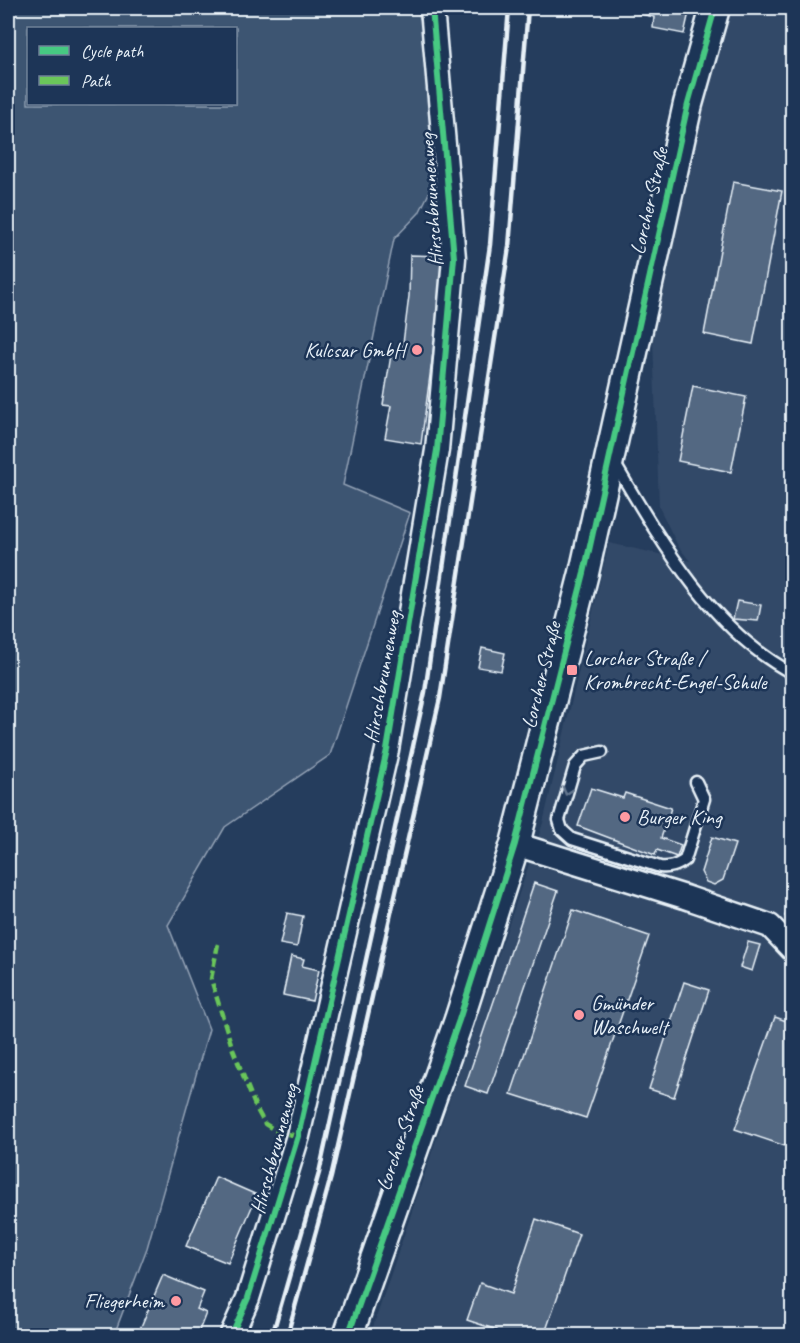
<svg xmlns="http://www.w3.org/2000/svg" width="800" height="1343" viewBox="0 0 800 1343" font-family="Caveat,sans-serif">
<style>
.built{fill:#334a68}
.green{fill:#3e5472;stroke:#93a2b5;stroke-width:1.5;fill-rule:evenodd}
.building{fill:#536782;stroke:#e8f1f8;stroke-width:1.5}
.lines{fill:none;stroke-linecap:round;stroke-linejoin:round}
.service-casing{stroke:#e8f1f8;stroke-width:15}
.minor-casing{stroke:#e8f1f8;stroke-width:27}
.tertiary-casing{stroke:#e8f1f8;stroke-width:33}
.service{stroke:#1d3557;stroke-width:10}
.minor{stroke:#1d3557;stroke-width:22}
.tertiary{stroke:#1d3557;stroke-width:28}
.rail{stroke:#e8f1f8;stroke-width:4.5}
.quiet{stroke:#6ac65a;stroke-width:4.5;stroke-dasharray:9 4.5;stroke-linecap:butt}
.cycleway-casing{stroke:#1d3557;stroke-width:10}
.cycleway{stroke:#46c982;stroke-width:6}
.oneway{stroke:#64778f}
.poi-dot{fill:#ff9aa2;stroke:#1d3557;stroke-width:2}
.labels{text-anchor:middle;stroke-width:5;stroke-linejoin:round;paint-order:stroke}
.street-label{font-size:21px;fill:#e8f1f8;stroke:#1d3557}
.poi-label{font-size:21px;fill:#e8f1f8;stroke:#1d3557;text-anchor:start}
</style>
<rect width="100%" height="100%" fill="#253d5d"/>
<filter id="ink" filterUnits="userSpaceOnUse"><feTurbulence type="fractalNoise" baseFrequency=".0167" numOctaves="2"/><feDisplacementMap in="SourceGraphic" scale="12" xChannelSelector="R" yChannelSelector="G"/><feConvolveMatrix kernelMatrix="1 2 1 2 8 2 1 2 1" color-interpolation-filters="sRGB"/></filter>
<g filter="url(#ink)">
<path class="built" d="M728,8H792V1335L370,1336L543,823L609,543L690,561L678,546L659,507L653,337L683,192Z"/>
<path class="green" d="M8,8H416L428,38L440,171L419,213L394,239L343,485L410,513L330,755L225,827L168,925L209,1029L147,1248L114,1335H8ZM28,28H236V104H28Z"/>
<g class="building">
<path d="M615,8H690L684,34L653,28L654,17Z"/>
<path d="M733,182L782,191L753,344L704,334Z"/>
<path d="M410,255L442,256L440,299L421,444L385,438L391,406L383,405L392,349L402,351L409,296Z"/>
<path d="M693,386L746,397L731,472L678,461Z"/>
<path d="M737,601L761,605L758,621L733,619Z"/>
<path d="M482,648L505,653L501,671L478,667Z"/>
<path d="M591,788L623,798L625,793L671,808L661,838L681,845L677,857L657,850L655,855L578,826Z"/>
<path d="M712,837L735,844L723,880L714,885L706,882L701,872Z"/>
<path d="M534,883L558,891L488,1094L465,1086Z"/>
<path d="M792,894V919L785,916Z"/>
<path d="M573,910L649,936L586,1118L511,1094Z"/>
<path d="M287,913L303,916L297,947L280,944Z"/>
<path d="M748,942L760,945L752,971L740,967Z"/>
<path d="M291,956L304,959L302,966L319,970L312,1001L283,995Z"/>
<path d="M684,982L709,990L674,1097L649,1089Z"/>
<path d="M775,1017L792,1023V1126L785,1146L735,1129Z"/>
<path d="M216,1177L257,1195L228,1263L186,1246Z"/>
<path d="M536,1219L579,1234L544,1336H495L497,1330L467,1320L480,1283L511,1294Z"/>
<path d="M163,1275L204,1292L197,1309L206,1313L197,1336H137Z"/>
</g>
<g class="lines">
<g class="service-casing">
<g id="service">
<path d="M615,464C660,540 712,631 792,673"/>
<path d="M602,752L584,756L575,766L559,820L562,830L572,839L660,867C670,868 676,866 685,860L704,799L696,782"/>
</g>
</g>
<g class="minor-casing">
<g id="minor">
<path d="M515,844L685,897L770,926L792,949"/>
<path d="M231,1336L248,1298L298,1136L387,750L437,450L454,258L432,8"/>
</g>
</g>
<g class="tertiary-casing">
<path id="tertiary" d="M348,1336L459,1020L515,844L584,573L688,104L715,8"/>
</g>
<use href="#service" class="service"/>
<use href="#minor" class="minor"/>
<use href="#tertiary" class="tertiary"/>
<g class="rail">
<path d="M272,1336L319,1173L425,692L490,245L509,8"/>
<path d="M287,1336L331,1177L440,698L509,247L528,8"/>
</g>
<path class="quiet" d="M218,944L211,979L232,1047L256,1108L265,1124L278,1132L298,1136"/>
<g class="cycleway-casing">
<g id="cycleway">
<path d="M231,1336L248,1298L298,1136L387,750L437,450L454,258L432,8"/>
<path d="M348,1336L459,1020L515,844L584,573L688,104L715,8"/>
</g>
</g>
<use href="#cycleway" class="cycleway"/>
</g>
<defs><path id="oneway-chevron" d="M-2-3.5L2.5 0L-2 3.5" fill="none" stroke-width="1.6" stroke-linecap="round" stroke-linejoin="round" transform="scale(1.5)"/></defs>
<use class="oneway" href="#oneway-chevron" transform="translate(567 791) rotate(107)"/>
</g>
<g class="poi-dot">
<circle cx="417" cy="350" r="6"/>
<rect x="566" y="664" width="12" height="12" rx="3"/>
<circle cx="625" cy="817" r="6"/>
<circle cx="579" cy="1015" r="6"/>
<circle cx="176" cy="1301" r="6"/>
</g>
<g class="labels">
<g class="street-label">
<text transform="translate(431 200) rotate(-94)" y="7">Hirschbrunnenweg</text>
<text transform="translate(649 201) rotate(-77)" y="7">Lorcher Straße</text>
<text transform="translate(541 675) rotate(-76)" y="7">Lorcher Straße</text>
<text transform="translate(382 677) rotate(-80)" y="7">Hirschbrunnenweg</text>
<text transform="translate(400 1138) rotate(-71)" y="7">Lorcher Straße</text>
<text transform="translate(274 1149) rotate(-75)" y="7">Hirschbrunnenweg</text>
</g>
<g class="poi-label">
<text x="405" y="357" text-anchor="end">Kulcsar GmbH</text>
<text x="584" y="665">Lorcher Straße /<tspan x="584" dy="24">Krombrecht-Engel-Schule</tspan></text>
<text x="637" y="824">Burger King</text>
<text x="591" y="1010">Gmünder<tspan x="591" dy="24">Waschwelt</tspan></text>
<text x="164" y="1308" text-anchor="end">Fliegerheim</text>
</g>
</g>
<rect width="800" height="1343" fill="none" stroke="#1d3557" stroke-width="30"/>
<rect x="15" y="15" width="770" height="1313" fill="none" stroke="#e8f1f8" stroke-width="2" filter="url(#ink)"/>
<rect x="27" y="27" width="210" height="78" fill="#1d3557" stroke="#6e8097" stroke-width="1.5"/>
<rect x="39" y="46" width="30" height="9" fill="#46c982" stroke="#6e8097" stroke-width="1.5"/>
<text x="81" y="57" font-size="18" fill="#e8f1f8">Cycle path</text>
<rect x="39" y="76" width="30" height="9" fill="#6ac65a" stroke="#6e8097" stroke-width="1.5"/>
<text x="81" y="87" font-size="18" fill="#e8f1f8">Path</text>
</svg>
